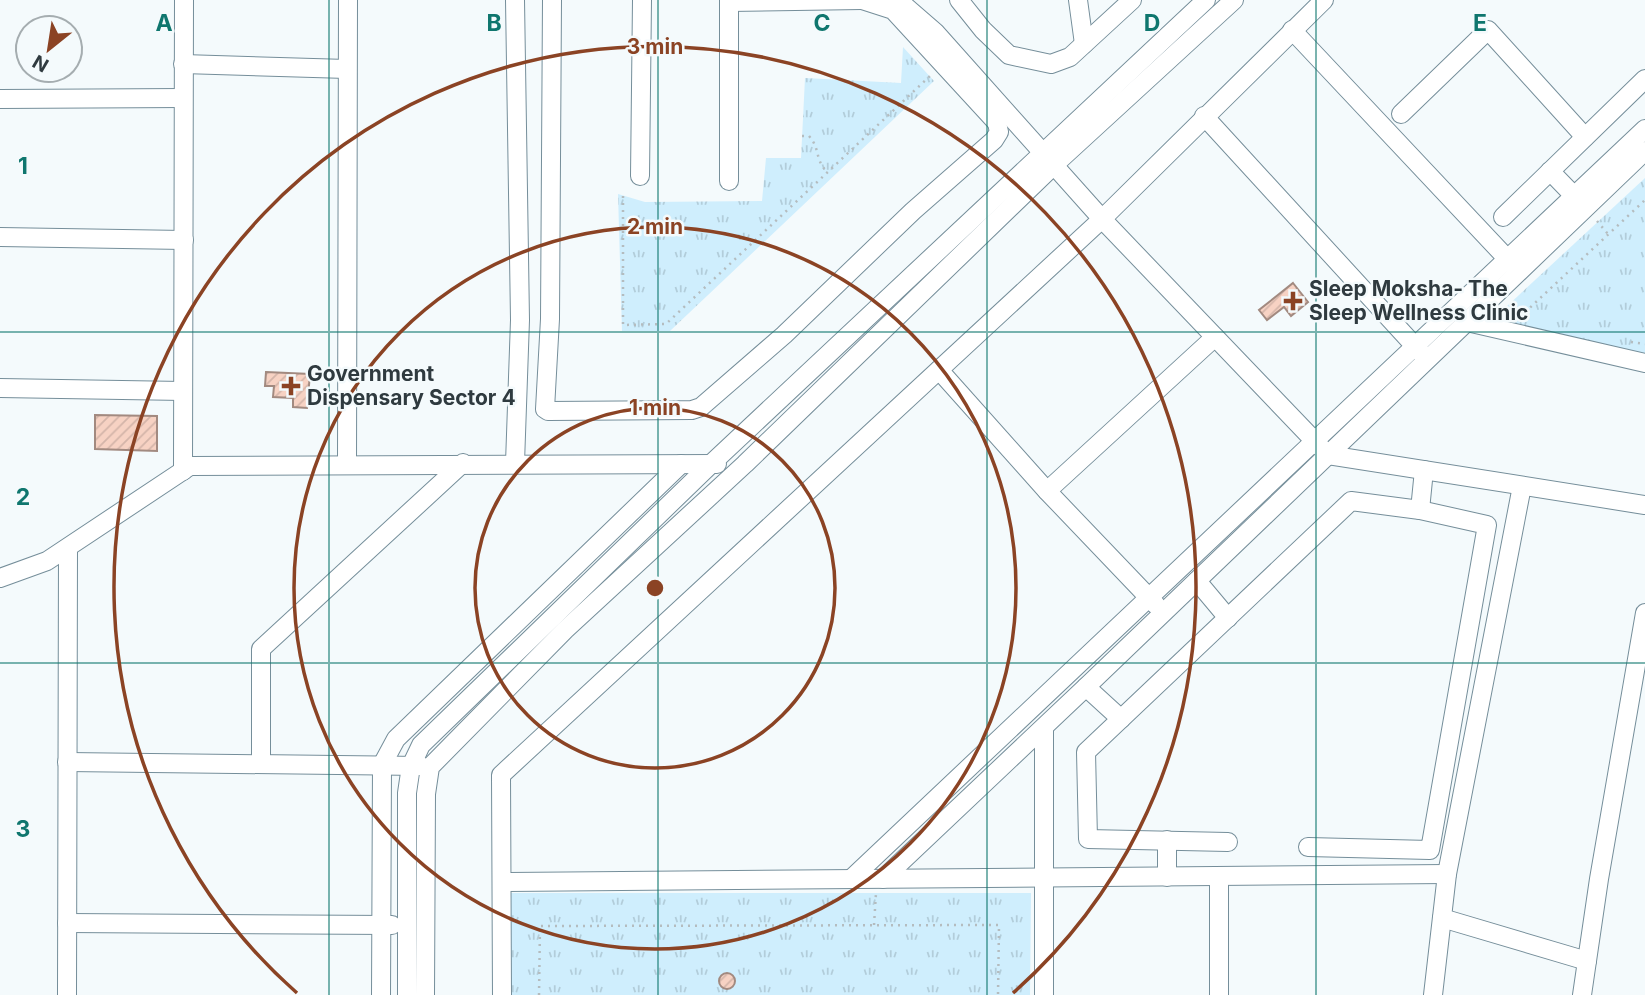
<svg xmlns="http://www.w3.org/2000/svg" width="1645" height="995" viewBox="0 0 1645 995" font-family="Inter,sans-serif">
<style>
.park{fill:url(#park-tufts)}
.building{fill:url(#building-hatch);stroke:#a28a80;stroke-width:2}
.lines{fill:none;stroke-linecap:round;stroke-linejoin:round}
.minor-casing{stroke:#758e9a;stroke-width:20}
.path{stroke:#b4bcbf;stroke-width:2.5;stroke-dasharray:2 5;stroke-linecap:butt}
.minor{stroke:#fff;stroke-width:18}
.grid{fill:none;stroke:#0f766e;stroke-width:2;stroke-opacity:0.55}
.ring{fill:none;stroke:#8b4324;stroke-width:3.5}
.poi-dot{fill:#8b4324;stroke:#f4fafc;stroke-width:2.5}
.labels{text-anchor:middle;stroke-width:5;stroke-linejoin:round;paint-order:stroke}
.poi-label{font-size:21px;font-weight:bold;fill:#2f3a3f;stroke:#f4fafc;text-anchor:start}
.grid-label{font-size:23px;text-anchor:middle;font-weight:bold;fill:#0f766e;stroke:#f4fafc;stroke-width:5;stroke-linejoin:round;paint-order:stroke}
.centre{fill:#8b4324;stroke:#f4fafc;stroke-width:3.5}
.ring-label{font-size:21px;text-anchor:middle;font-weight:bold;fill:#8b4324;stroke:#f4fafc;stroke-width:5;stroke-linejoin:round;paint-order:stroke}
</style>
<defs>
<pattern id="park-tufts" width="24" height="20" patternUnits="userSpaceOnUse" patternTransform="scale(1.75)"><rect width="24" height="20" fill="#cfeefd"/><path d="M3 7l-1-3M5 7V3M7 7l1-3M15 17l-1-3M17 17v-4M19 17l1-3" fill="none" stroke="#b2cdda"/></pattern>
<pattern id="building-hatch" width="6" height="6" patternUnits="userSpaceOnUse" patternTransform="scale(1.75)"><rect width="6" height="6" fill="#f7d2c3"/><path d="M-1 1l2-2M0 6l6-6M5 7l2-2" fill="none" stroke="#d4b5a9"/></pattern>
</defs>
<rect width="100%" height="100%" fill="#f4fafc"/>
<g class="park">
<path d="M903,47L934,81L670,331H622L618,194L645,202L762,201L766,158H801L805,78L901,83Z"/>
<path d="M1645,178V354L1491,321Z"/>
<path d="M511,893H1031L1030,995H510Z"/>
</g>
<g class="building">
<path d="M1293,283L1308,302L1291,316L1284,307L1267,320L1259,310Z"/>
<path d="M266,372L310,374L307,408L293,407V398L273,397L274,386H265Z"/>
<path d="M95,415L157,416V451L95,449Z"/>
<circle cx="727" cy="981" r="8"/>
</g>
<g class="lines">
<g class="minor-casing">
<g id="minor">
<path d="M515,0L520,320L515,463"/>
<path d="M552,0L550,319L545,409L548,411L692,410L701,407L784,335L913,211L994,140L999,132L997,123L893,10L862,0"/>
<path d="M898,0L935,32L1102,219L1328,455L1645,505"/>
<path d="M959,0L983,30L1009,55L1051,64L1070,57L1132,0"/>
<path d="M1078,0L1084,44"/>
<path d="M729,2L862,0"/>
<path d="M1292,30L1515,267"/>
<path d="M183,64L347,69"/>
<path d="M0,99L183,98"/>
<path d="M1401,114L1488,30L1585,137"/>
<path d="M1204,116L1423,355"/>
<path d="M1550,171L1582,204"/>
<path d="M640,176L642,0"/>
<path d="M729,181V0"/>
<path d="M1503,217L1645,79"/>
<path d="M0,237L184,240"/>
<path d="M1467,322L1645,363"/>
<path d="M939,370L1047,491L1156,605"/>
<path d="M0,388L183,391"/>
<path d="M347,464L348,0"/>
<path d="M183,471L184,0"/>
<path d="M1047,491L1215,337"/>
<path d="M1420,510L1424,470"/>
<path d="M0,578L47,561L190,466L717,464"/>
<path d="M1197,581L1228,618"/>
<path d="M1086,687L1121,719"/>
<path d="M1044,728V995"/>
<path d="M67,762L421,766"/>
<path d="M261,764V649L463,463"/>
<path d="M1228,842L1088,839L1086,752L1351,501L1420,510L1487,525L1430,850L1308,847"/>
<path d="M1167,877V840"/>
<path d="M851,879L1645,129"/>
<path d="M883,879L1086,687L1645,151"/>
<path d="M502,882L1447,874"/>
<path d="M1442,918L1587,961"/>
<path d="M67,923L392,925"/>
<path d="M67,995L68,548"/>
<path d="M381,995L382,765L396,739L681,464"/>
<path d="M407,995V793L411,766L421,745L711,464L1206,0"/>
<path d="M425,995L426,794L430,767L565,630L745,464L1054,165L1234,0"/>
<path d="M502,995L501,775L1102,219L1324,0"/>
<path d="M1219,995V876"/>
<path d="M1433,995L1447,874L1522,486"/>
<path d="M1582,995L1599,879L1645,613"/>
</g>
</g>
<g class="path">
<path d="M802,136H809C821,150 814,158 827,172"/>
<path d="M623,196V325L666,324L930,76"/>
<path d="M1597,221L1608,234"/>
<path d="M1520,317L1645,200"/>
<path d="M1631,342L1645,344"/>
<path d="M874,925L876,893"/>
<path d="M539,995L540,926L999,925L998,995"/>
</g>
<use href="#minor" class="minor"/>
</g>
<path class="grid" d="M329,0V995M658,0V995M987,0V995M1316,0V995M0,332H1645M0,663H1645"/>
<g class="ring">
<circle cx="655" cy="588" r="180"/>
<circle cx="655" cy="588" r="361"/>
<path d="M297 993A541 541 0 1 1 1013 993"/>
</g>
<g class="poi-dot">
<path d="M1289.5 290.5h7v7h7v7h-7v7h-7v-7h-7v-7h7z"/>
<path d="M287.5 375.5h7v7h7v7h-7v7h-7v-7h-7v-7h7z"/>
</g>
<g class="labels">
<g class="poi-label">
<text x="1309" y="296">Sleep Moksha- The<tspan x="1309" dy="24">Sleep Wellness Clinic</tspan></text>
<text x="307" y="381">Government<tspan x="307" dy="24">Dispensary Sector 4</tspan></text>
</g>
</g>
<g class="grid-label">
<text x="164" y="31">A</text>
<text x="494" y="31">B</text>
<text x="822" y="31">C</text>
<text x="1152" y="31">D</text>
<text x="1480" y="31">E</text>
<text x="23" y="174">1</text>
<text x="23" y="505">2</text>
<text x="23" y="837">3</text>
</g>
<circle cx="655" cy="588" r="10" class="centre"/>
<g class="ring-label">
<text x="655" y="54">3 min</text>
<text x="655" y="234">2 min</text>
<text x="655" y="415">1 min</text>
</g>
<g transform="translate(49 49) rotate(210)"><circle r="33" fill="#f4fafc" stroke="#a5adb0" stroke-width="2"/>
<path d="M0-5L12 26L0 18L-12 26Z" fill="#8b4324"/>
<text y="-10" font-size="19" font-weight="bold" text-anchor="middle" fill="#2f3a3f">N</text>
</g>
</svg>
